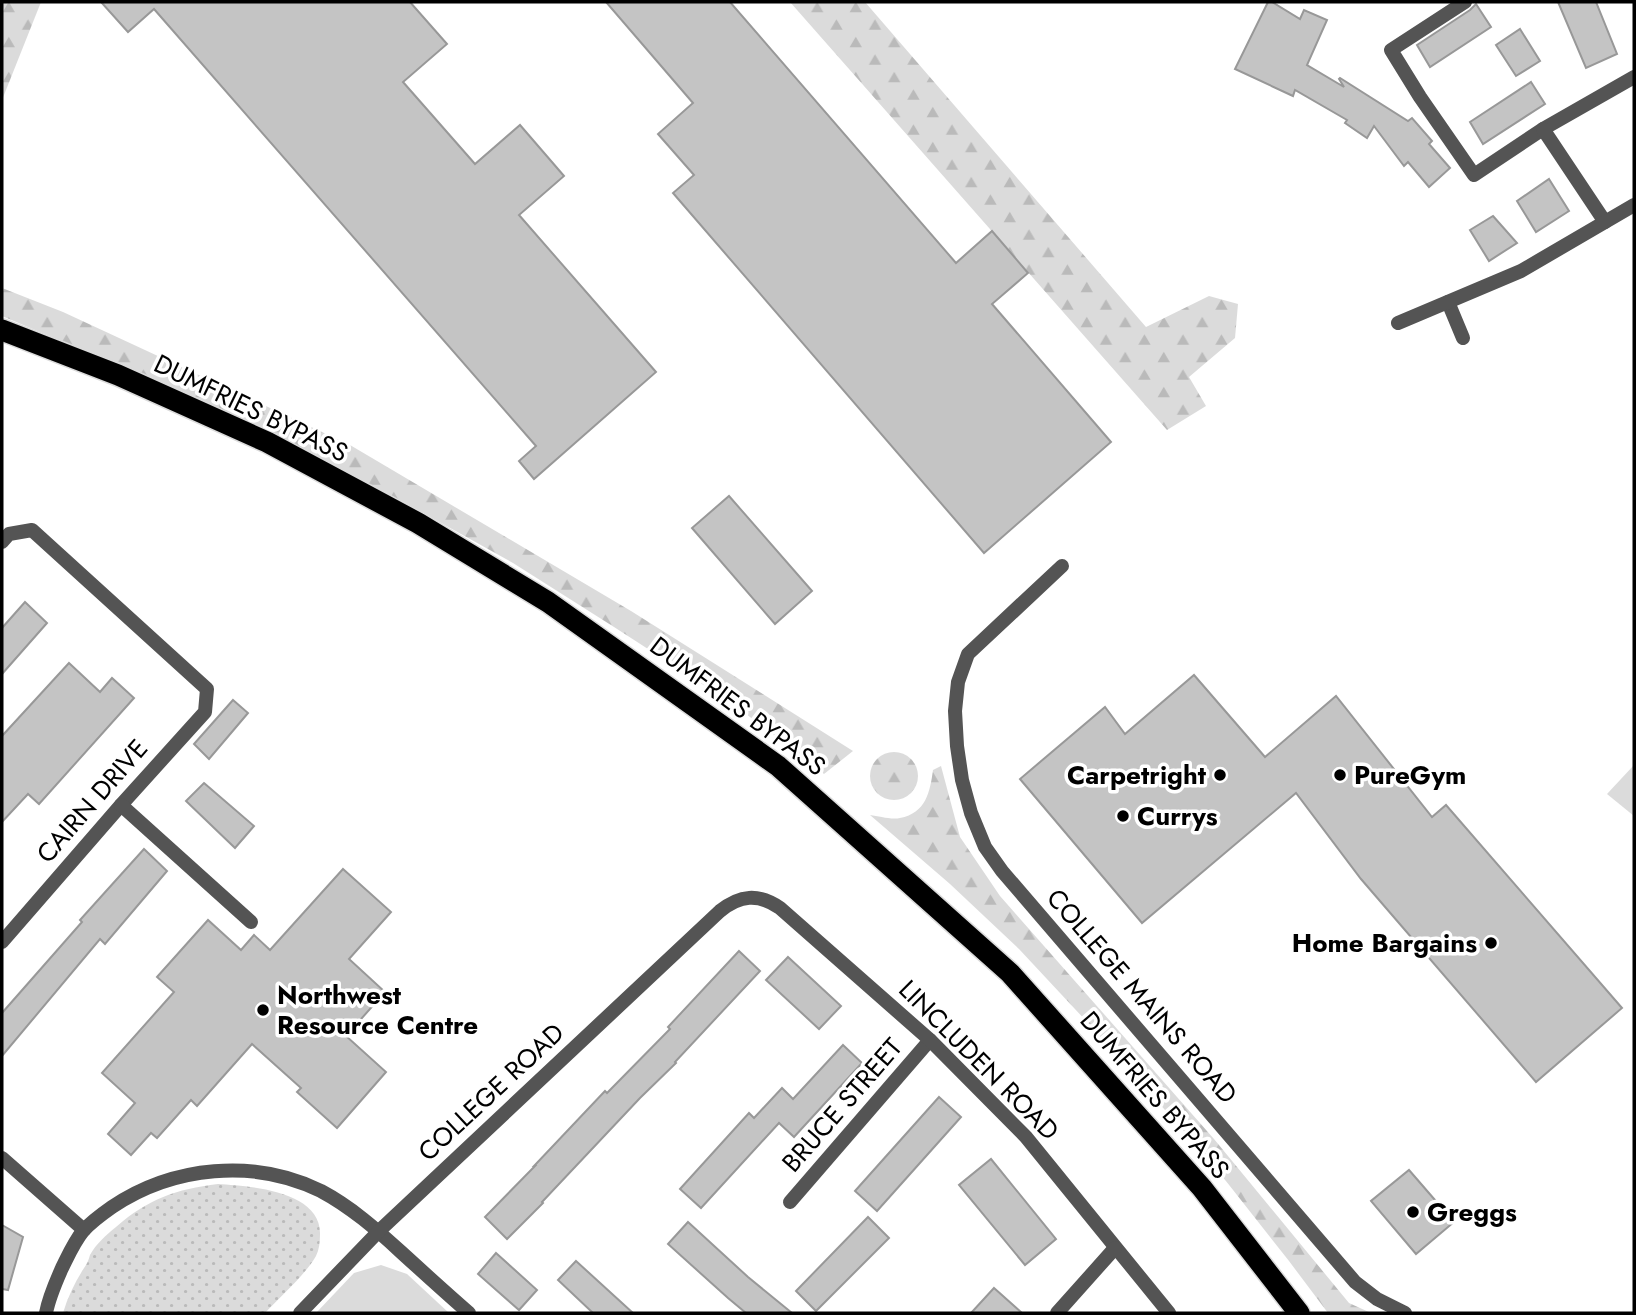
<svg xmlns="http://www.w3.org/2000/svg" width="1636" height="1315" viewBox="0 0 1636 1315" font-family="Jost,sans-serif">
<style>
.grass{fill:url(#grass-dots)}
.forest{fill:url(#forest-firs)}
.park{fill:#dbdbdb}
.building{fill:#c4c4c4;stroke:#989898;stroke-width:2}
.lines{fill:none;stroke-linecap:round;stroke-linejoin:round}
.highway-casing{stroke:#dbdbdb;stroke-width:24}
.street{stroke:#545454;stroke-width:14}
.highway{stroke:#000;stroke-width:21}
.poi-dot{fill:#000;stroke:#fff;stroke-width:2.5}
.labels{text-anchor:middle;stroke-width:7;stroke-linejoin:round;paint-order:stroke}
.street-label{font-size:26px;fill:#000;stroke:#fff}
.poi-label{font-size:26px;font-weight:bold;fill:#000;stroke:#fff;text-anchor:start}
</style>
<defs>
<pattern id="grass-dots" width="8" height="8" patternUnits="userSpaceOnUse" patternTransform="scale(1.75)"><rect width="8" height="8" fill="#dbdbdb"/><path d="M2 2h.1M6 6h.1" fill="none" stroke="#bababa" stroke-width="1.8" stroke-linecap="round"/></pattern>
<pattern id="forest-firs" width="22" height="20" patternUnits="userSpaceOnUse" patternTransform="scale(1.75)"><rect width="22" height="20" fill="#dbdbdb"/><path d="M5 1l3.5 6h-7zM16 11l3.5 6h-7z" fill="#bababa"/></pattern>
</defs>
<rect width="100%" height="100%" fill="#fff"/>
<path class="grass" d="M218,1184C250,1186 322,1191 320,1235C320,1242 319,1250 316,1256C305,1275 280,1297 265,1313H63C68,1296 76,1280 86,1265C88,1262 89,1258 90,1255C96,1244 106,1235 116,1227C148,1199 176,1189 218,1184Z"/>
<g class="forest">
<path d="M2,2H41L2,100Z"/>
<path d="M790,2H865L1146,327L1209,296L1238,304L1235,338L1189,377L1206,406L1167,430Z"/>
<path d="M2,288L63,312L350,445L631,611L853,751L824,774L733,704L614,627L513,563L407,504L315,456L189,395L2,316Z"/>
<circle cx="894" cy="776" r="24"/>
<path d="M941,766L960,837L1000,896L1214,1139L1349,1303L1371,1313H1328L1289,1261L1211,1162L1088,1023L1019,949L950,884L870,815C879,816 891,820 900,818C926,813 930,792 933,770Z"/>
</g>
<g class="park">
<path d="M1634,765V816L1607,794Z"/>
<path d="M381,1265L407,1274L449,1313H316L354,1273Z"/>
</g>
<g class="building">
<path d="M101,2H410L447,44L403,82L475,164L520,125L564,176L519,215L656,372L534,479L519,461L536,446L154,9L128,32Z"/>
<path d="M606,2H730L956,263L992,231L1028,273L992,304L1111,442L984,553L673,193L694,175L658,134L693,103Z"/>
<path d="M1268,2H1272L1300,19L1304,10L1327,20L1307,65L1344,87L1339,79L1340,78L1408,121L1412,118L1432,141L1429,144L1450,168L1429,187L1408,162L1404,166L1374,126L1367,138L1345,123L1347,120L1295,90L1293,96L1235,69Z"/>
<path d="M1558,2H1596L1617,54L1586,68Z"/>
<path d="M1476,4L1491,27L1430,67L1417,45L1470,10Z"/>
<path d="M1520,29L1540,61L1516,76L1496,45Z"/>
<path d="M1531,82L1545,104L1483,144L1470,122Z"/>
<path d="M1549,179L1569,211L1536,232L1517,201Z"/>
<path d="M1493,216L1517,243L1489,261L1470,230Z"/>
<path d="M729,496L812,591L775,624L692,528Z"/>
<path d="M25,602L47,623L2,674V628Z"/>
<path d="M69,663L100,692L112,678L134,698L39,804L28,794L2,822V736Z"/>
<path d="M1194,675L1265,757L1336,696L1432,817L1446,805L1622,1008L1536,1082L1361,879L1296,793L1142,923L1020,779L1105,707L1125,734Z"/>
<path d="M233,700L248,713L209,759L194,744Z"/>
<path d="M204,783L254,826L235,848L186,801Z"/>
<path d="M144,849L167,871L105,944L100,939L2,1056V1013L82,922L80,920Z"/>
<path d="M343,869L391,912L349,959L385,992L346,1036L386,1072L337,1128L297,1092L301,1088L252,1044L197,1106L191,1100L157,1138L151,1133L131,1155L108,1134L135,1103L102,1073L174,992L157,977L208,920L241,950L254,935L270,950Z"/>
<path d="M739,951L760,971L675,1062L676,1063L640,1098L542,1202L543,1203L507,1239L485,1217L535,1166H534L605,1091L607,1093L670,1029L668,1027Z"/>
<path d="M788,957L841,1006L819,1029L766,980Z"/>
<path d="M843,1045L862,1063L794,1137L779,1123L701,1208L680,1189L749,1113L754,1118L782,1088L793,1099Z"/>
<path d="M939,1097L961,1117L877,1211L855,1191Z"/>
<path d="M991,1159L1056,1239L1025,1265L959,1185Z"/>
<path d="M1409,1170L1454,1222L1416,1254L1371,1201Z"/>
<path d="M868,1217L889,1238L816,1311L796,1291Z"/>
<path d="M688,1222L748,1277L792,1313H746L728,1298L668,1244Z"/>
<path d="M2,1225L23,1237L8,1290L2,1289Z"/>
<path d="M496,1253L537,1290L519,1310L478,1274Z"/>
<path d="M576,1261L633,1313H593L558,1280Z"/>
<path d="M994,1288L1022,1313H971Z"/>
</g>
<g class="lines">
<g class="highway-casing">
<path id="highway" d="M2,330L118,375L267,442L418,523L548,602L778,766L1010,973L1202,1188L1299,1313"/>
</g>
<g class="street">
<path d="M1465,2L1391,50L1420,97L1474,175L1543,129L1634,77"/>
<path d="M1543,129L1605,222"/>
<path d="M1448,302L1463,338"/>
<path d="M1398,323L1521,271L1634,205"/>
<path d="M2,542L9,534L32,530L207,689L205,712L121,805L2,942"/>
<path d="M1062,566L968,654L958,682L955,711L957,746L962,780L971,813L985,847L1002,871L1355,1282L1377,1299L1405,1313"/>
<path d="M121,805L251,922"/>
<path d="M2,1158L84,1230"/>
<path d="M790,1202L930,1040"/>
<path d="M46,1313C49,1297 55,1284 62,1268C68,1256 74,1242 83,1231C91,1222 102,1214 112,1207C173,1166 254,1158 321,1191C351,1207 376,1229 401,1252C424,1273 446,1293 469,1313"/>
<path d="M300,1313L379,1231L720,911C740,895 758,893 780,908L930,1040L1026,1137L1169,1313"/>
<path d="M1057,1313L1115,1248"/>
</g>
<use href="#highway" class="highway"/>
</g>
<g class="poi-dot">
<circle cx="1220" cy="775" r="7"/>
<circle cx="1340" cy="775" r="7"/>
<circle cx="1123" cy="816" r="7"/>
<circle cx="1491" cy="943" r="7"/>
<circle cx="263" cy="1010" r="7"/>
<circle cx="1413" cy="1212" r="7"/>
</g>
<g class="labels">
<g class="street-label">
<text transform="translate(251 408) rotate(26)" y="9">DUMFRIES BYPASS</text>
<text transform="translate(738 706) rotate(37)" y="9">DUMFRIES BYPASS</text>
<text transform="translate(92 801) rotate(-49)" y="9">CAIRN DRIVE</text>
<text transform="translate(1142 996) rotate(49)" y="9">COLLEGE MAINS ROAD</text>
<text transform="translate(979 1060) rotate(45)" y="9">LINCLUDEN ROAD</text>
<text transform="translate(491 1092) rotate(-43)" y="9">COLLEGE ROAD</text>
<text transform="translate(1155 1095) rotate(49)" y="9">DUMFRIES BYPASS</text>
<text transform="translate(842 1105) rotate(-49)" y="9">BRUCE STREET</text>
</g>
<g class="poi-label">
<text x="1206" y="784" text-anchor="end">Carpetright</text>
<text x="1354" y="784">PureGym</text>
<text x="1137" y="825">Currys</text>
<text x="1477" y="952" text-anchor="end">Home Bargains</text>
<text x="277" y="1004">Northwest<tspan x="277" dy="30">Resource Centre</tspan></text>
<text x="1427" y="1221">Greggs</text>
</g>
</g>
<rect width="1636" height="1315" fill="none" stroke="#000000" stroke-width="7"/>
</svg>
